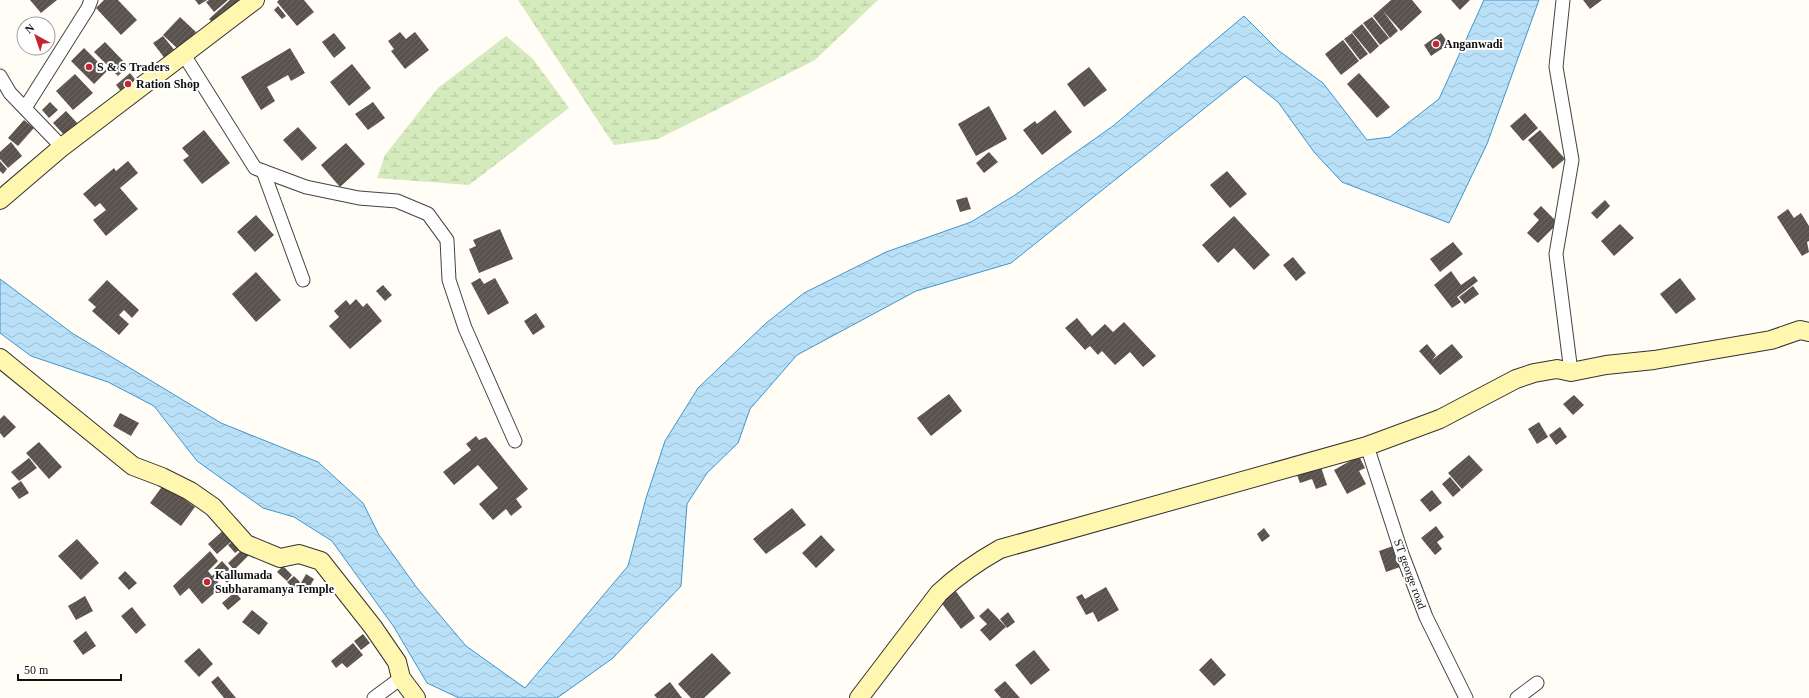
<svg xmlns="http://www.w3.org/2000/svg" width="1809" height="698" viewBox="0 0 1809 698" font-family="'Times New Roman',serif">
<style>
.wetland{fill:url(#wetland-marsh)}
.water{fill:url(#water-waves);stroke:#3f96cf}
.building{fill:url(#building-hatch)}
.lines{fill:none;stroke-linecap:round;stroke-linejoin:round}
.minor-casing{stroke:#444;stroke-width:15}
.secondary-casing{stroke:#333;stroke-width:20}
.minor{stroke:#fff;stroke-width:13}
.secondary{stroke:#fff6b0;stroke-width:18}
.poi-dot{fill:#c4262e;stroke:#fff;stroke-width:1.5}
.labels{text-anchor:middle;stroke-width:4;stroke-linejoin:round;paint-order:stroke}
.poi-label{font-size:12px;font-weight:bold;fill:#111;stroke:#fff;text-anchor:start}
.street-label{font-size:12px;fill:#111;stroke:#fff}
</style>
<defs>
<pattern id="wetland-marsh" width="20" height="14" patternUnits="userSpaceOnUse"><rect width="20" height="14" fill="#d5ebbd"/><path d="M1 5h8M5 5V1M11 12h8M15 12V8" fill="none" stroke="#b6c8a1"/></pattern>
<pattern id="water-waves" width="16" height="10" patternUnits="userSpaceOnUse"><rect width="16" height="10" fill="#b9e0f7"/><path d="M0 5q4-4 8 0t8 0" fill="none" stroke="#9ebfd3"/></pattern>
<pattern id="building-hatch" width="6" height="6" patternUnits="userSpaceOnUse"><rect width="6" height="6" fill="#5a524d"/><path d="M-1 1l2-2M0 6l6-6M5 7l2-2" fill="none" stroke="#6d6662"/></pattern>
</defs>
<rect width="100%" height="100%" fill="#fffdf5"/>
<g class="wetland">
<path d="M518,0H878L815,60L658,139L614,145Z"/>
<path d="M506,36L533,59L569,108L469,185L377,178L385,155L438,88Z"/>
</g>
<path class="water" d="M1484,0H1539L1487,144L1449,223L1342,182L1314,152L1278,102L1245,76L1011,263L916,291L797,355L750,409L738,443L707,473L687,504L681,586L613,658L557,698H459L427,683L394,627L332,541L294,517L263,508L197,461L154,406L108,382L31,356L0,333V279L72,333L221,423L318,462L363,503L379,535L417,588L466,646L525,688L628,566L646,498L665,441L698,388L765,324L804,293L886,252L971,222L1015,195L1113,126L1244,16L1279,51L1323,83L1367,140L1390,137L1439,99Z"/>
<g class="building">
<path d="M30,0H57L41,13Z"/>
<path d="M104,0H118L137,20L121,35L96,8Z"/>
<path d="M195,0H207L199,5Z"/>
<path d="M209,0H228L214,12L206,2Z"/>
<path d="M230,0H244L215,25L209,19Z"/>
<path d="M279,0H304L314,12L297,26L277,2Z"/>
<path d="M1391,0H1412L1422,12L1401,31L1383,11L1398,31L1390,38L1373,16Z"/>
<path d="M1451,0H1470L1460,10Z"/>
<path d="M1583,0H1602L1590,9Z"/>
<path d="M278,6L286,16L282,19L274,10Z"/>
<path d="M180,17L196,32L179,50L163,35Z"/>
<path d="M1372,17L1389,38L1380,45L1363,23Z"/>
<path d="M1362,24L1379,46L1370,54L1352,32Z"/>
<path d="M400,32L406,39L415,32L429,50L405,69L391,51L394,49L388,41Z"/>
<path d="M334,33L346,48L334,58L322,42Z"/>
<path d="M1352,33L1368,54L1360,60L1344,39Z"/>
<path d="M1441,33L1449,44L1431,56L1424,45Z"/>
<path d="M163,36L176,52L166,60L153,43Z"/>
<path d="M1343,40L1359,61L1341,75L1325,54Z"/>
<path d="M105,42L128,66L118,76L94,52Z"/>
<path d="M84,48L107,71L94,84L71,61Z"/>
<path d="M290,48L305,73L291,81L288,75L267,87L275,101L261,110L241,77Z"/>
<path d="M352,64L371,88L349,106L330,82Z"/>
<path d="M1089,67L1107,90L1084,107L1067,84Z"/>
<path d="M130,73L139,84L125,96L116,85Z"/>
<path d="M1359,73L1390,107L1377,118L1347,84Z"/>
<path d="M75,74L93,93L73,110L56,91Z"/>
<path d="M50,102L58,110L49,118L42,110Z"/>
<path d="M373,102L385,118L368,130L355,114Z"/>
<path d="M989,106L1007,139L976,156L958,124Z"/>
<path d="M1055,110L1072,132L1042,155L1023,130L1035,121L1037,124Z"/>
<path d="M66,111L81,127L68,139L53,123Z"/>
<path d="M1525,113L1538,128L1523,141L1510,126Z"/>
<path d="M24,120L34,128L18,146L8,138Z"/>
<path d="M298,127L317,148L302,161L283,140Z"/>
<path d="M204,130L230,163L202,184L183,160L189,156L182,148Z"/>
<path d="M1540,130L1565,159L1553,169L1528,140Z"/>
<path d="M11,142L22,156L8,168L0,159V152Z"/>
<path d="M346,143L365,164L340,187L321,165Z"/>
<path d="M989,152L998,162L984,173L976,163Z"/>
<path d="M0,161L7,169L3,174L0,171Z"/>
<path d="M128,161L138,173L120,188L138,209L106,236L93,220L106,210L100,203L95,207L83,194L114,168L116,171Z"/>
<path d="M1227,171L1247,194L1230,208L1210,185Z"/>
<path d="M967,197L971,209L960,212L956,200Z"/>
<path d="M1605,200L1610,206L1597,219L1591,213Z"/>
<path d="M1541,206L1558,223L1538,243L1527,233L1539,220L1533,214Z"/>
<path d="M1788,209L1794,218L1801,213L1809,226V241L1807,242L1809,252L1802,256L1777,217Z"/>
<path d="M256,215L274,235L255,252L237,232Z"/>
<path d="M1234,216L1270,255L1254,270L1234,248L1218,263L1202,245Z"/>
<path d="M1620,224L1634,238L1614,256L1601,241Z"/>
<path d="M500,229L513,259L479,273L469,249L476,246L473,240Z"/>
<path d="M1453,242L1463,254L1440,272L1430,259Z"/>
<path d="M1293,257L1306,273L1296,281L1283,265Z"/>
<path d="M1451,271L1461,285L1474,276L1478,281L1457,297L1461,302L1452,308L1434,285Z"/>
<path d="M256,272L281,300L256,322L232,294Z"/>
<path d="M480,278L484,284L495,278L509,303L488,315L471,283Z"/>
<path d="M1680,278L1696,299L1676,314L1660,294Z"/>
<path d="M107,280L139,310L132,318L124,310L119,315L129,324L119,335L92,311L96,307L88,300Z"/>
<path d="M383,285L392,295L385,301L376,291Z"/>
<path d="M1473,286L1479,294L1465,304L1459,297Z"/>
<path d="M356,299L363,307L367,303L382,321L350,349L329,326L339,317L334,311L346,300L350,305Z"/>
<path d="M536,313L545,327L533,335L524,321Z"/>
<path d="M1077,318L1092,336L1105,324L1113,332L1124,322L1156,356L1143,367L1130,352L1115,365L1102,351L1098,355L1090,346L1085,350L1065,328Z"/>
<path d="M1427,344L1436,355L1432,360L1452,344L1463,357L1440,375L1419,351Z"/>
<path d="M949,394L962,411L931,436L917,418Z"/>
<path d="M1574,395L1584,405L1573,415L1563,404Z"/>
<path d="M120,413L139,423L131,436L113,426Z"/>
<path d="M4,415L16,427L4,438L0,433V419Z"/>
<path d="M1539,422L1548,437L1537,444L1528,429Z"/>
<path d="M1560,427L1567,437L1556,445L1549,435Z"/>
<path d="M476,436L479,440L486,437L528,489L516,499L522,507L511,516L506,509L493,520L479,504L498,488L478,465L454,485L443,472L471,450L466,444Z"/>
<path d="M39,442L62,467L49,479L26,453Z"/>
<path d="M1469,455L1483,470L1462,489L1448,473Z"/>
<path d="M1359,456L1365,468L1359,471L1366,484L1347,494L1334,470Z"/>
<path d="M29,458L37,468L19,481L11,472Z"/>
<path d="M1321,467L1327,485L1316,489L1312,479L1300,483L1297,475Z"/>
<path d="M1450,477L1461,490L1453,497L1442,484Z"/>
<path d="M21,481L29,493L19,499L11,488Z"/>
<path d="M164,484L195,507L181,526L150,503Z"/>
<path d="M1432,490L1442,503L1430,512L1420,500Z"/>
<path d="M792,508L806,525L766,554L753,539Z"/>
<path d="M1436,526L1444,537L1437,542L1442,549L1435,555L1421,538Z"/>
<path d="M226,528L235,538L217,554L208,544Z"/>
<path d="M1264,528L1270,536L1262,542L1257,534Z"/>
<path d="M821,535L835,550L816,568L802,553Z"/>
<path d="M236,538L244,546L235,553L228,545Z"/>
<path d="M77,539L99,563L81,580L58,556Z"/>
<path d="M246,546L252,552L234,570L228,563Z"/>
<path d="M1393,546L1400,567L1386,572L1379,551Z"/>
<path d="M210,551L218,561L208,571L212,576L217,572L214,569L222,561L235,575L227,583L222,577L217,581L221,587L202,604L189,588L180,596L173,586Z"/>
<path d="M283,566L292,575L287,581L277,572Z"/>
<path d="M125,571L137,583L129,590L118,578Z"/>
<path d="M306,574L314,579L309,588L301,583Z"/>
<path d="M294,576L300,582L294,589L287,582Z"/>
<path d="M1106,587L1119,610L1098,622L1093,612L1086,615L1076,597L1082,594L1085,599Z"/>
<path d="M955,590L975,618L961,629L940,601Z"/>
<path d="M235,592L241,599L228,610L222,603Z"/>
<path d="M85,596L93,611L76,620L68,606Z"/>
<path d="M132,607L146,625L136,634L121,616Z"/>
<path d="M988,608L1006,627L990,641L980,630L987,624L979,616Z"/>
<path d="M252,610L268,623L259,635L242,622Z"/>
<path d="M1008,612L1015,622L1007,628L1000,619Z"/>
<path d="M86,631L96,646L83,655L73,641Z"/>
<path d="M363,634L370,643L361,650L354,641Z"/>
<path d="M353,643L363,655L347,668L342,663L336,668L331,661Z"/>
<path d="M199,648L213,664L199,677L184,661Z"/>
<path d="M1034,650L1050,670L1031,685L1015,665Z"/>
<path d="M712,653L731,673L704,698H691L678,684Z"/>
<path d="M1211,658L1226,675L1214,686L1199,670Z"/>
<path d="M218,676L236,698H224L211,682Z"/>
<path d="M1005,681L1020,698H1001L994,690Z"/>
<path d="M670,682L682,698H657L654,695Z"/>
</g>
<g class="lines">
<g class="minor-casing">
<g id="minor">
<path d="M1563,0L1556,67L1572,160L1556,254L1571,372"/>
<path d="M184,55L255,168L306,187L359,198L397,201L428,214L447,240L449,280L465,328L515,441"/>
<path d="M0,76L10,93L62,147"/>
<path d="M25,108L88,8L91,0"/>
<path d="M263,171L303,280"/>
<path d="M1367,446L1402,554L1426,617L1466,698"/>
<path d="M374,698L401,678"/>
<path d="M1517,698L1537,683"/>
</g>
</g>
<g class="secondary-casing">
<g id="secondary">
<path d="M0,200L62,147L255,0"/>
<path d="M0,358L133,466L162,477L190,491L213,507L246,544L280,558L299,554L321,561L373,627L397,662L401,678L416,698"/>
<path d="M859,698L939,593C958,575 977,562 1000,549L1367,446L1440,419L1516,379L1534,373L1557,369L1571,372L1606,365L1654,360L1771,340L1800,330L1809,332"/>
</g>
</g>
<use href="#minor" class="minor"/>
<use href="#secondary" class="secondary"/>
</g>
<g class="poi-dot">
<circle cx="1436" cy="44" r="4"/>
<circle cx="89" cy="67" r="4"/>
<circle cx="128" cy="84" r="4"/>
<circle cx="207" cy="582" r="4"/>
</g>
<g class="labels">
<g class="poi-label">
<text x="1444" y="48">Anganwadi</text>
<text x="97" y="71">S &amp; S Traders</text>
<text x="136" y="88">Ration Shop</text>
<text x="215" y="579">Kallumada<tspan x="215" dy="14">Subharamanya Temple</tspan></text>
</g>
<g class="street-label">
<text transform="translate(1410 574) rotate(70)" y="4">ST george road</text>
</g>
</g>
<g transform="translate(36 36) rotate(320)"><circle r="19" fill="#ffffff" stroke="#a0a0a0"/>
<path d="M0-3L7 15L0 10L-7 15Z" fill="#c4262e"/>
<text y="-6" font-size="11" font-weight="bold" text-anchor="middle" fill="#111111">N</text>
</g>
<path d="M18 674v6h103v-6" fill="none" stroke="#111111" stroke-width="2"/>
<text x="24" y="674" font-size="12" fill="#111111" stroke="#ffffff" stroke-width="3" paint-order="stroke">50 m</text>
</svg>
